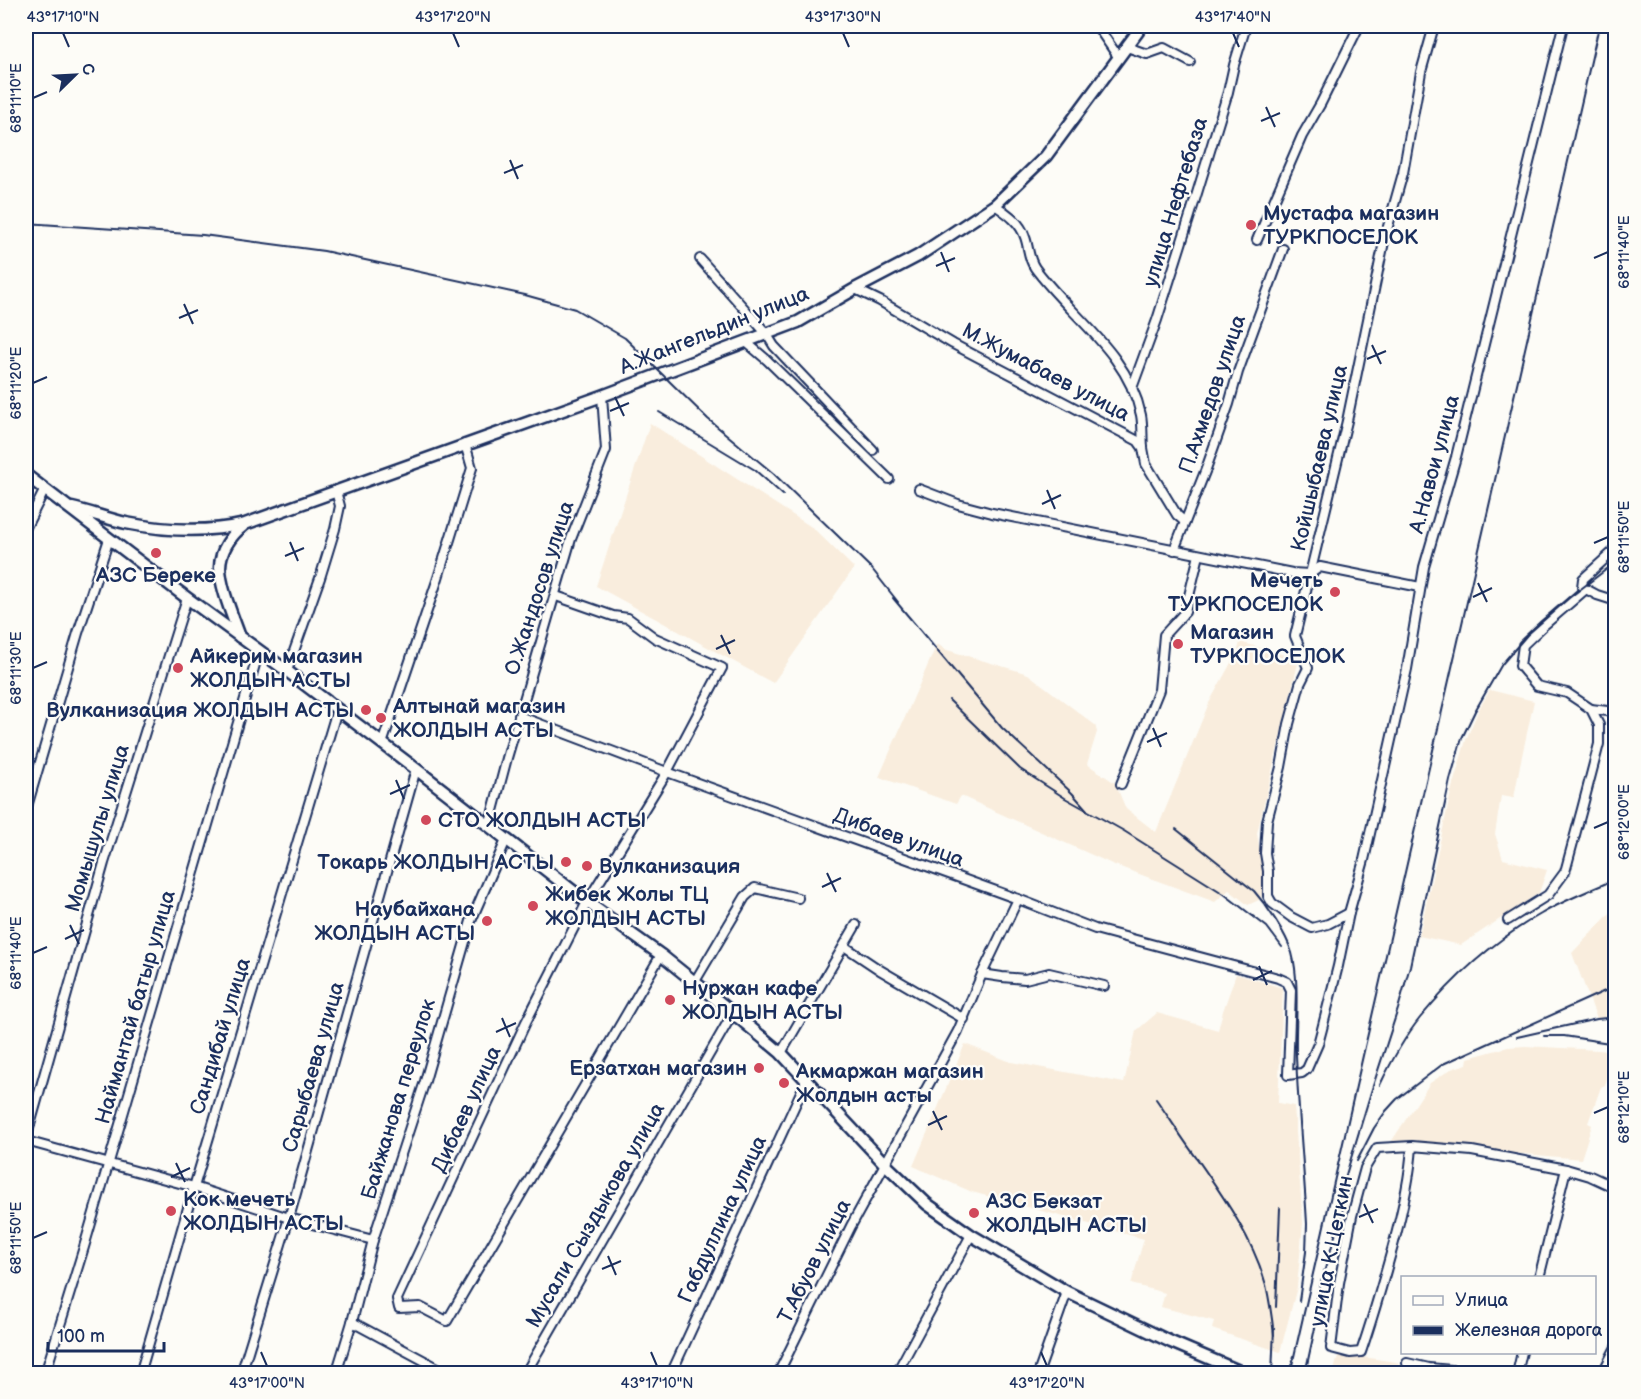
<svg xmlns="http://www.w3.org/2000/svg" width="1641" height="1399" viewBox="0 0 1641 1399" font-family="'Balsamiq Sans',sans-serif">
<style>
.built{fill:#f9eddd}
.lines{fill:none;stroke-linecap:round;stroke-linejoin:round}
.street-casing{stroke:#1b2f5e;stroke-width:12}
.secondary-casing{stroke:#1b2f5e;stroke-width:15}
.street{stroke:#fdfcf7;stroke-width:8}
.secondary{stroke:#fdfcf7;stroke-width:10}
.rail{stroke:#1b2f5e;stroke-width:2}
.ticks{fill:none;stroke:#1b2f5e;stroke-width:2}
.poi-dot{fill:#d1495b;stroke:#fdfcf7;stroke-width:2}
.labels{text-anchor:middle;stroke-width:4.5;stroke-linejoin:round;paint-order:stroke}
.street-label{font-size:21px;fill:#1b2f5e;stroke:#fdfcf7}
.poi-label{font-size:21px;font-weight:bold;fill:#1b2f5e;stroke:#fdfcf7;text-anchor:start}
.neatline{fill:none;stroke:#1b2f5e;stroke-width:2}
.ticks-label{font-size:15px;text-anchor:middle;fill:#1b2f5e}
</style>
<rect width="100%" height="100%" fill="#fdfcf7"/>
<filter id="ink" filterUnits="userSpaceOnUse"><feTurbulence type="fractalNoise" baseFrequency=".0167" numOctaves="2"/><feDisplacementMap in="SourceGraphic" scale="12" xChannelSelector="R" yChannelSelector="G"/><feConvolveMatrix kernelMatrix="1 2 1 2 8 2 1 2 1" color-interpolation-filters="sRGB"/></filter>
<g filter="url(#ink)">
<g class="built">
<path d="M650,423L813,528L854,568L773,683L596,586Z"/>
<path d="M1240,642L1299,659L1257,833L1264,881L1261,899L1248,905L1229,890L1215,902L1112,864L961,796L956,804L879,777L937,644L947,650L1028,674L1095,725L1097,732L1087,764L1115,783L1126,809L1156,832L1209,703L1238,650Z"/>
<path d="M1490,690L1534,701L1520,765L1514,798L1501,796L1495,834L1503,859L1547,870L1539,893L1461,945L1419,936L1452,788L1466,740L1479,709Z"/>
<path d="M1615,908V1018L1597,1019L1572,953Z"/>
<path d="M1236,974L1283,988L1278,1103L1294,1106L1303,1223L1297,1287L1280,1352L1212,1329L1214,1321L1161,1307L1165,1293L1131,1284L1144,1239L972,1192L913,1166L965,1044L1011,1062L1124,1083L1136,1031L1157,1013L1218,1030L1223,1011Z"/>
<path d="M1525,1046L1599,1050L1615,1052L1605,1085L1601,1087L1588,1123L1592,1125L1581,1159L1391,1142L1430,1083L1451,1069L1467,1064L1468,1058L1508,1047Z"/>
<path d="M1342,1354L1396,1362L1402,1367L1400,1373L1333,1374L1338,1356Z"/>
</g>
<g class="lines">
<g class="street-casing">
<g id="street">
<path d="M1097,26L1119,58"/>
<path d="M1127,47L1147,54L1164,48L1190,62"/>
<path d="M995,205C1008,214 1020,222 1025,237C1029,248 1028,258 1035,268C1070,316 1128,352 1141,415C1143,425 1142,436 1143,447"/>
<path d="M1257,240L1302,136L1321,103L1359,26"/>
<path d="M700,259L766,333L774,346L873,450"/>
<path d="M855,289L880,301L953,344L1138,441L1143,448L1146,464L1177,515L1185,522"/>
<path d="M746,342L767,360L889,479"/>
<path d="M1132,388L1157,320L1190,216L1228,92L1234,65L1246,26"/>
<path d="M919,489L958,504L992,513L1292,573L1310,574L1320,567L1420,587"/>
<path d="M26,527L45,489"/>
<path d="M1616,549L1583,579L1582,587L1597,595L1616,601"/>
<path d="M1174,550L1206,469L1229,404L1238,372L1283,249"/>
<path d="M556,596L613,616L628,618L655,638L722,668L667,772L587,902L526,1022L397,1299L399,1308L420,1307L447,1321L661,955"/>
<path d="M287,671L320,578L335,529L340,506L336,491"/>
<path d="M1591,709L1616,712"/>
<path d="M519,716L667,772L1018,899L1095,929L1278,978L1287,982L1291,990L1288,1075L1302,1073L1307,1069L1318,1044L1322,1029L1338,966L1349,913L1364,860L1407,669L1424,567L1456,457L1563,26"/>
<path d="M382,744L438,578L472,468L465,444"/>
<path d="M1121,784L1159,690L1164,635L1185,612L1199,555"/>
<path d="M26,810L78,633L109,539"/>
<path d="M489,826L507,758L571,539L606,450L602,396"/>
<path d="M1349,913L1328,924L1312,928L1291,917L1272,903L1268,896V871L1265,853L1267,821L1281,767L1289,724L1300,684L1308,668L1295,636L1347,421L1385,237L1403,173L1421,72L1434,26"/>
<path d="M1508,920L1548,895L1565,872L1582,809L1599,744V725L1591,709L1567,693L1537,686L1520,666L1523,645L1543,626L1586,589"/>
<path d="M844,946L880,970L964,1019"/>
<path d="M982,974L1002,977L1025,979L1049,973L1104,986"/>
<path d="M694,983L745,897L755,888L798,898"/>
<path d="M781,1053L856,925"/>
<path d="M26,1139L104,863L187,598"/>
<path d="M26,1141L194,1187L289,1218L373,1240"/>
<path d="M1412,1146C1410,1180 1402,1213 1393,1246C1383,1282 1373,1317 1361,1352L1350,1353L1331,1348L1339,1283L1352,1216L1365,1168L1377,1148L1412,1146L1472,1151L1566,1169L1590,1176L1616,1188"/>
<path d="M1539,1278L1566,1169"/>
<path d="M352,1322L449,1374"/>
<path d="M1407,1363L1429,1368L1497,1374"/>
<path d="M45,1374L84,1247L259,651"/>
<path d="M140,1374L194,1187L337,710"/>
<path d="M241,1374L289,1218L416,769"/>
<path d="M336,1374L352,1322L373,1240L425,1081L471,921L506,840"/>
<path d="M525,1374L733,1013"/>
<path d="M671,1374L807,1079"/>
<path d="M778,1374L851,1226L958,1031L982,974L1018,899"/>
<path d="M896,1374L971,1235"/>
<path d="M1038,1374L1067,1292"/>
<path d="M1517,1374L1522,1352"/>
<path d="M1602,1374L1616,1347"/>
</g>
</g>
<g class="secondary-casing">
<g id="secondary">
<path d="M26,475L187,598L287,671L416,769L587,902L661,955L733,1013L781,1053L886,1165L927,1204L971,1235L1067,1292L1171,1342L1246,1374"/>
<path d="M72,508C90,512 108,519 126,523C166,531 206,533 245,524L602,396L798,322L855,289L918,256L995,205L1046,156L1142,26"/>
<path d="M240,637C233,617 220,587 220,567C220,551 231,535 243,526"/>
</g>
</g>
<use href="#street" class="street"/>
<use href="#secondary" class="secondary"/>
<g class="rail">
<path d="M26,223L203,235L324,251L525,295L575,309L625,338L708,419L774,474L872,569L898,602"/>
<path d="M659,412L755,470L783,495"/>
<path d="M893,598L1002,728L1072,793L1087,810"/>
<path d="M949,700L1020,769L1065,798L1124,831L1224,894L1267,927L1282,947"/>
<path d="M1176,829L1254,891C1267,906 1286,933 1292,953C1300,982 1295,1024 1296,1054C1298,1111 1304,1168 1307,1224L1306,1252L1299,1301"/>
<path d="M1544,1036H1564L1616,1044"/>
<path d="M1517,1037L1597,1019L1616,1017"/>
<path d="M1380,1085C1391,1062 1404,1038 1420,1018C1454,977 1495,940 1541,914C1564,900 1591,890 1616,879"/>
<path d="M1156,1099C1170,1119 1183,1140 1198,1160C1225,1199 1253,1239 1266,1285C1270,1302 1272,1318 1274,1335"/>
<path d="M1357,1161L1374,1128L1386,1111L1397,1099L1443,1064L1616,986"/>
<path d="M1339,1198L1371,1092L1398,1009L1410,966L1450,780L1462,738L1475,711L1502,664L1527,635L1569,598L1616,562"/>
<path d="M1316,1299L1349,1189"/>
<path d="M1276,1307L1280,1208"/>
<path d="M1272,1374L1274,1328"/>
<path d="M1290,1374L1599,26"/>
<path d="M1305,1374L1323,1291"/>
</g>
</g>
</g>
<path class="ticks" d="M63,33L69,47M453,33L459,47M843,33L849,47M1233,33L1239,47M33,98L47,92M1266,107L1275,127M1261,121L1280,113M510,160L518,179M504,173L523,165M941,252L949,272M1594,258L1608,252M936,266L955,258M184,304L193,324M179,318L198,310M1372,345L1381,364M1367,359L1386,351M33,383L47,377M615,397L624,416M610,411L629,403M1047,490L1055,509M1042,504L1061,495M290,542L298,561M1594,543L1608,537M285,556L304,548M1478,583L1487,602M1473,597L1492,588M721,635L730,654M716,649L735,640M33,668L47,662M1153,728L1161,747M1147,742L1167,733M396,780L404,799M390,794L410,785M1594,828L1608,822M827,873L836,892M822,887L841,878M70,925L79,944M65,939L84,930M33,953L47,947M1259,966L1267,985M1253,980L1272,971M502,1018L510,1037M496,1032L516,1023M933,1111L942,1130M1594,1113L1608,1107M928,1125L947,1116M176,1163L185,1182M171,1177L190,1168M1364,1204L1373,1223M1359,1217L1378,1209M33,1238L47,1232M608,1256L616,1275M602,1269L621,1261M261,1352L267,1366M651,1352L657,1366M1041,1352L1047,1366"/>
<g class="poi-dot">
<circle cx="1251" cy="225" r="6"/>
<circle cx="156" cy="553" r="6"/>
<circle cx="1335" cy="592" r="6"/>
<circle cx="1178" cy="644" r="6"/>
<circle cx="178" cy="668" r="6"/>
<circle cx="366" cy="710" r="6"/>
<circle cx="381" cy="718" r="6"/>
<circle cx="426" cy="820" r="6"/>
<circle cx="566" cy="862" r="6"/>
<circle cx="587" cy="866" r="6"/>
<circle cx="533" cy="906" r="6"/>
<circle cx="487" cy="921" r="6"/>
<circle cx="670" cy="1000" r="6"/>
<circle cx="759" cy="1068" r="6"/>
<circle cx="784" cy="1083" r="6"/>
<circle cx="171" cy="1211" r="6"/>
<circle cx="974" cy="1213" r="6"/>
</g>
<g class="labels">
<g class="street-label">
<text transform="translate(1175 202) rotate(-73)" y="7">улица Нефтебаза</text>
<text transform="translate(714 330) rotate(-22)" y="7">А.Жангельдин улица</text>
<text transform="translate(1046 372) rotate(28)" y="7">М.Жумабаев улица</text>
<text transform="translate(1212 394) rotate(-71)" y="7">П.Ахмедов улица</text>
<text transform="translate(1319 458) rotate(-77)" y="7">Койшыбаева улица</text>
<text transform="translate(1434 464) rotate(-75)" y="7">А.Навои улица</text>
<text transform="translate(539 588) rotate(-72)" y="7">О.Жандосов улица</text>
<text transform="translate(97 828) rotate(-73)" y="7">Момышулы улица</text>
<text transform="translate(899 837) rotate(20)" y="7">Дибаев улица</text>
<text transform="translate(135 1007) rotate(-74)" y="7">Наймантай батыр улица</text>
<text transform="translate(220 1036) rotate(-73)" y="7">Сандибай улица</text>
<text transform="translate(313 1067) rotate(-74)" y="7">Сарыбаева улица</text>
<text transform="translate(398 1099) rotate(-73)" y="7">Байжанова переулок</text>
<text transform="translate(466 1109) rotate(-65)" y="7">Дибаев улица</text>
<text transform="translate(595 1215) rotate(-60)" y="7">Мусали Сыздыкова улица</text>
<text transform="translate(722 1219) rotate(-65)" y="7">Габдуллина улица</text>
<text transform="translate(1331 1251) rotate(-79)" y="7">улица К.Цеткин</text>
<text transform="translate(814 1261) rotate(-63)" y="7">Т.Абуов улица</text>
</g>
<g class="poi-label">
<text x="1263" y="220">Мустафа магазин<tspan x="1263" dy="24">ТУРКПОСЕЛОК</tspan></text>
<text x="156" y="582" text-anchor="middle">АЗС Береке</text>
<text x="1323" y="587" text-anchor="end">Мечеть<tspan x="1323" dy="24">ТУРКПОСЕЛОК</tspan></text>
<text x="1190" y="639">Магазин<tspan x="1190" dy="24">ТУРКПОСЕЛОК</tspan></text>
<text x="190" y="663">Айкерим магазин<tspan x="190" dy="24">ЖОЛДЫН АСТЫ</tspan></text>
<text x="393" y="713">Алтынай магазин<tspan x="393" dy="24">ЖОЛДЫН АСТЫ</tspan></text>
<text x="354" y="717" text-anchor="end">Вулканизация ЖОЛДЫН АСТЫ</text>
<text x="438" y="827">СТО ЖОЛДЫН АСТЫ</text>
<text x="554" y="869" text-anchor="end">Токарь ЖОЛДЫН АСТЫ</text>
<text x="599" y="873">Вулканизация</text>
<text x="545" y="901">Жибек Жолы ТЦ<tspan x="545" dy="24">ЖОЛДЫН АСТЫ</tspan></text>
<text x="475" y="916" text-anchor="end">Наубайхана<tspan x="475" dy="24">ЖОЛДЫН АСТЫ</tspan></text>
<text x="682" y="995">Нуржан кафе<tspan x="682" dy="24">ЖОЛДЫН АСТЫ</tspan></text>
<text x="747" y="1075" text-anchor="end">Ерзатхан магазин</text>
<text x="796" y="1078">Акмаржан магазин<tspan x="796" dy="24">Жолдын асты</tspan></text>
<text x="183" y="1206">Кок мечеть<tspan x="183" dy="24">ЖОЛДЫН АСТЫ</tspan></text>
<text x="986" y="1208">АЗС Бекзат<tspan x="986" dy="24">ЖОЛДЫН АСТЫ</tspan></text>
</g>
</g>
<rect width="1641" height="1399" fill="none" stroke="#fdfcf7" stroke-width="66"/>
<rect x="1401" y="1276" width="195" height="78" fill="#fdfcf7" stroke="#a3aaba" stroke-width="1.5"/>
<rect x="1413" y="1296" width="30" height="9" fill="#fdfcf7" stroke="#a3aaba" stroke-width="1.5"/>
<text x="1455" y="1306" font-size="18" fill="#1b2f5e">Улица</text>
<rect x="1413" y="1326" width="30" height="9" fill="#1b2f5e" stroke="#a3aaba" stroke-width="1.5"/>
<text x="1455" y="1336" font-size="18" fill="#1b2f5e">Железная дорога</text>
<g transform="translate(75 75) rotate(66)" stroke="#fdfcf7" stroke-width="4.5" paint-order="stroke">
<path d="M0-4.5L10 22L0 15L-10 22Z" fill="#1b2f5e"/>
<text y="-9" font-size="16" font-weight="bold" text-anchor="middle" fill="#1b2f5e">С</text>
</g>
<path d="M48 1342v9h116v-9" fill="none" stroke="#1b2f5e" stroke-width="3"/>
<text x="57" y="1342" font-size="18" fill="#1b2f5e" stroke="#fdfcf7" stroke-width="4.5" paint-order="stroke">100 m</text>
<rect x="33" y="33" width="1575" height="1333" class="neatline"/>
<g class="ticks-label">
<text x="63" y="22">43°17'10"N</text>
<text x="453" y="22">43°17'20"N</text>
<text x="843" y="22">43°17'30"N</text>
<text x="1233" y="22">43°17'40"N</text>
<text transform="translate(16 98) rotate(-90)" y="5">68°11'10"E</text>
<text transform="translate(1624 252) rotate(-90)" y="5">68°11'40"E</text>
<text transform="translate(16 383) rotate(-90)" y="5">68°11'20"E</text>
<text transform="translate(1624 537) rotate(-90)" y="5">68°11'50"E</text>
<text transform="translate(16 668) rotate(-90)" y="5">68°11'30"E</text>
<text transform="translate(1624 822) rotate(-90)" y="5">68°12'00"E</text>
<text transform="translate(16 953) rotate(-90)" y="5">68°11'40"E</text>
<text transform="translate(1624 1107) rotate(-90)" y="5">68°12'10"E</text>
<text transform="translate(16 1238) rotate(-90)" y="5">68°11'50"E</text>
<text x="267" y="1388">43°17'00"N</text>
<text x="657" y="1388">43°17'10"N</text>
<text x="1047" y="1388">43°17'20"N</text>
</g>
</svg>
